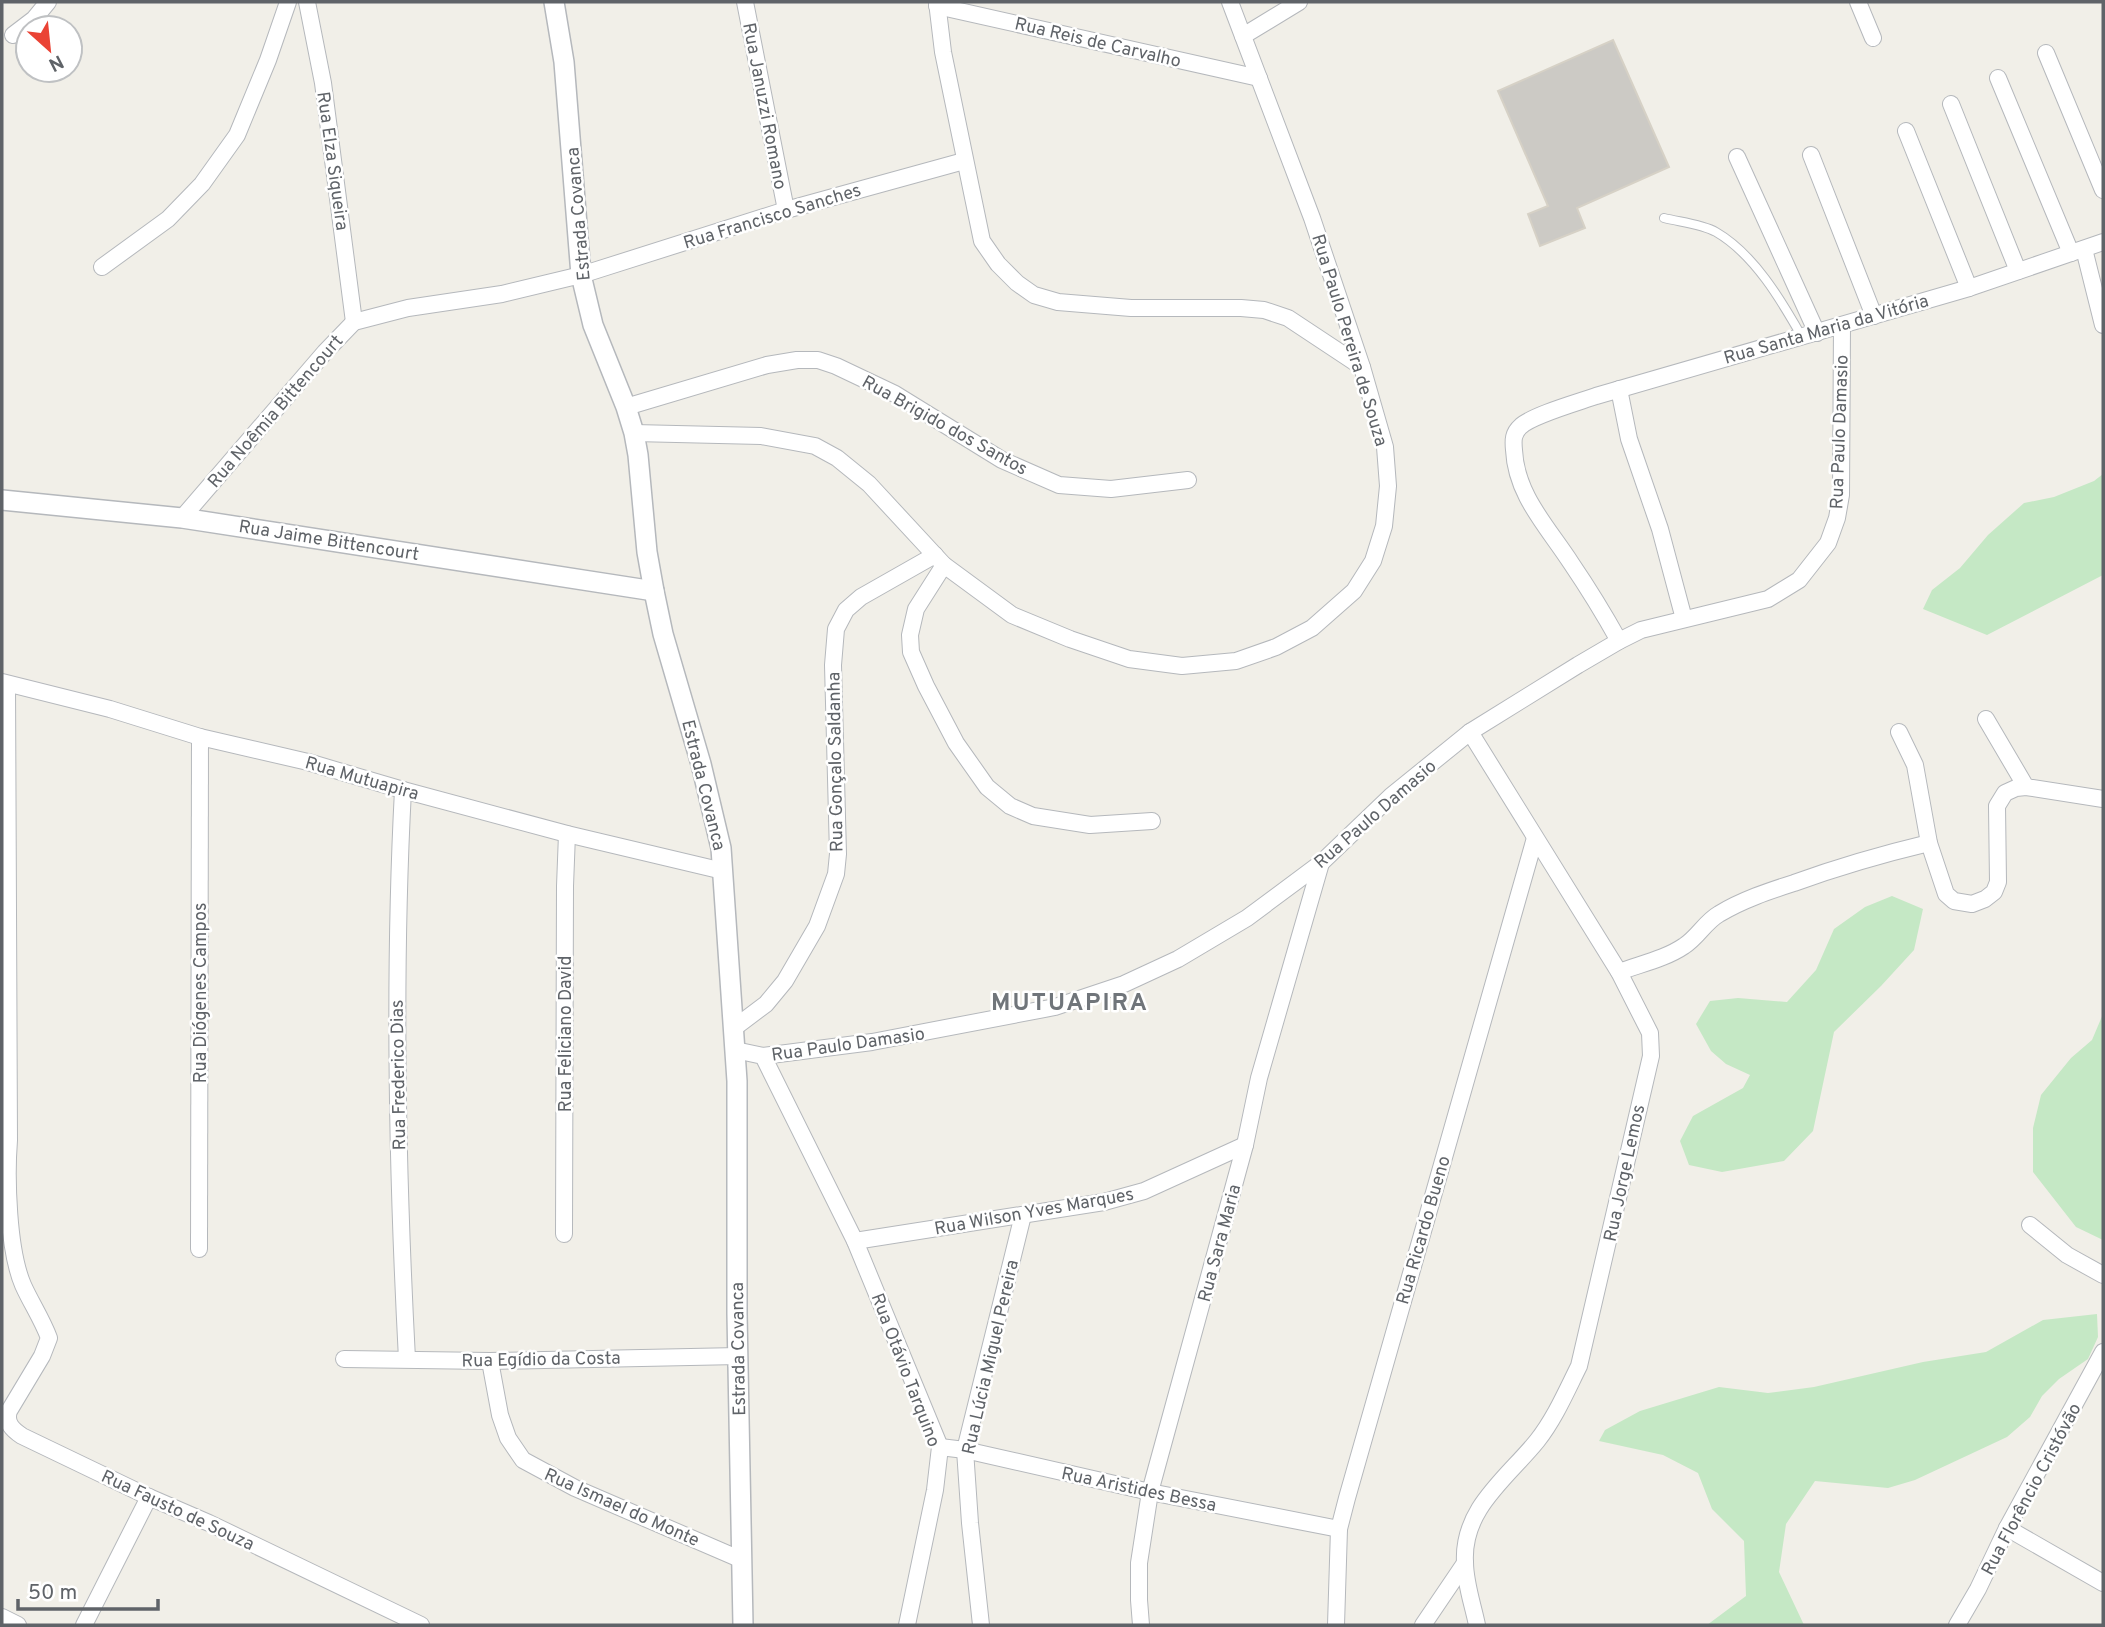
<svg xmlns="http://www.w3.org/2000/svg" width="2105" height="1627" viewBox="0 0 2105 1627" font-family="Overpass,sans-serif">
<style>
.green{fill:#c5e8c5}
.building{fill:#cccac5;stroke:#d6d1c6;stroke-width:2}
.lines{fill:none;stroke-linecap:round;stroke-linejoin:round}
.service-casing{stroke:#b5b8bc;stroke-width:10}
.minor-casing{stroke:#b5b8bc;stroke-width:18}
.tertiary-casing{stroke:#b5b8bc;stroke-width:22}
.service{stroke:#fff;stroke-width:8}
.minor{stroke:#fff;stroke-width:16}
.tertiary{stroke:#fff;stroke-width:19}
.labels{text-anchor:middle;stroke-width:5;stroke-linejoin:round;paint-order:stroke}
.street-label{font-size:18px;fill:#5f6368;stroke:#fff}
.district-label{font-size:24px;font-weight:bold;letter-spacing:2px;fill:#70757a;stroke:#fff}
</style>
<rect width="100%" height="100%" fill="#f1efe8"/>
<g class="green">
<path d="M2103,474V575L1987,635L1923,609L1932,590L1960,568L1988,535L2024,503L2054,497L2094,481Z"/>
<path d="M1892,896L1923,909L1914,950L1881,986L1834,1032L1813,1131L1784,1161L1722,1172L1689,1165L1680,1141L1693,1116L1743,1088L1750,1075L1726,1064L1711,1051L1696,1024L1710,1001L1738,998L1787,1002L1816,970L1834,929L1865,907Z"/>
<path d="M2103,1014V1240L2076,1227L2033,1172V1128L2041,1095L2071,1058L2092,1040Z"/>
<path d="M2097,1314L2098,1337L2088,1359L2059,1379L2042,1396L2030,1417L2007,1437L1915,1480L1888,1488L1815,1481L1786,1524L1779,1572L1804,1625H1707L1746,1596L1744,1541L1712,1509L1698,1473L1663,1455L1599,1441L1605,1430L1640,1411L1719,1387L1768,1393L1814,1387L1923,1362L1986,1352L2043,1320Z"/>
</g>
<path class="building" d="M1613,40L1669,167L1577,208L1585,228L1540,246L1528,214L1548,206L1498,91Z"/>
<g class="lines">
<g class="service-casing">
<path id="service" d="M1664,218C1680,222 1702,224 1716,232C1754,254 1781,300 1802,337"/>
</g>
<g class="minor-casing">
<g id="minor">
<path d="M307,2L323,83L354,322"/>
<path d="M745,2L786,210"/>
<path d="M937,2L943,52L982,241L998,264L1017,283L1034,295L1058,302L1131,308H1241L1264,310L1288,318L1362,367"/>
<path d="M1858,2L1873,38"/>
<path d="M937,6L1259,78"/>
<path d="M13,35L34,19L48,2"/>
<path d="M1243,36L1299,2"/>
<path d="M2046,53L2103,190"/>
<path d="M1998,78L2071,253"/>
<path d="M1951,104L2018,271"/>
<path d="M1906,131L1969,288"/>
<path d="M1811,155L1874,316"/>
<path d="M1737,157L1817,333"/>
<path d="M2084,249L2103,325"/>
<path d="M102,267L168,219L202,184L237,135L268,60L288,2"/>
<path d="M1619,389L1629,439L1660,529L1684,619"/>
<path d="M626,407L767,365L797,360H818L836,366L895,394L1002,460L1059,485L1111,489L1188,480"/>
<path d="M634,433L761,436L815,446L837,458L869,484L944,565L1012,615L1070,639L1129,659L1182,666L1236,661L1276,647L1312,628L1354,591L1373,561L1384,526L1388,486L1385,447L1362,367L1312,218L1230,2"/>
<path d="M182,518L325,352L354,322L408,308L502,294L581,275L786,210L964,161"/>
<path d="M944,565L916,609L910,635L911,652L926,686L956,743L987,787L1010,806L1033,816L1090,825L1152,821"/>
<path d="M1619,641C1604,614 1588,588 1571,563C1547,526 1516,495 1514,450C1513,440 1513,433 1521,426C1533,415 1579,402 1596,396L1969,288L2103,242"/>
<path d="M2,682L110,709L200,737L308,762L403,790L567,834L723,871"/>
<path d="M7,684L9,1140C6,1178 8,1250 23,1285C31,1303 42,1319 49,1338L42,1356L9,1411C5,1423 13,1430 22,1436L149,1497L209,1523L421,1625"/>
<path d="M1986,719L2026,787L2103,799"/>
<path d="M1470,732L1619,972L1650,1033L1651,1056L1579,1366C1566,1392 1555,1418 1537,1441C1507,1478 1462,1509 1465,1562C1465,1583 1473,1605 1477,1625"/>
<path d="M1899,732L1915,765L1929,843L1946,894L1954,901L1972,904L1985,899L1994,892L1998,882L1997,806L2005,793L2016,788L2026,787"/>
<path d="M403,790C393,979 397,1170 407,1359"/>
<path d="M1619,972C1640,964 1665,959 1684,946C1698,937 1705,922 1719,914C1742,900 1769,891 1794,883C1838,867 1883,854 1929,843"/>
<path d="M734,1028L766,1004L785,981L817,926L836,874L838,854L833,665L836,629L846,610L861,597L935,555"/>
<path d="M735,1050L763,1056L855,1241L940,1447L935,1490L907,1625"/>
<path d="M763,1056L872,1042L1055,1007L1124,984L1178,959L1247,918L1321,863L1391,796L1470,732L1578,665L1619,641L1641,630L1768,599L1799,580L1828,543L1837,518L1841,495L1842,325"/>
<path d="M2030,1225L2067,1255L2103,1275"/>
<path d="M564,1234L565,886L567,834"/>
<path d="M855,1241L1104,1202L1144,1191L1245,1145"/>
<path d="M199,1249L200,737"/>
<path d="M344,1359L490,1361L739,1356"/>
<path d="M490,1361L500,1415L508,1438L523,1460L575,1488L742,1560"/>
<path d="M940,1447L965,1450L1150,1492L1339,1529"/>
<path d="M2007,1528L2103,1583"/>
<path d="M2,1617L18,1625"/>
<path d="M84,1625L149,1497"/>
<path d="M981,1625L970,1523L965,1450L1023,1215"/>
<path d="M1141,1625L1139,1600V1563L1150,1492L1245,1145L1259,1078L1321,863"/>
<path d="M1336,1625L1339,1529L1347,1498L1535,838"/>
<path d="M1423,1625L1465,1563"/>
<path d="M1957,1625L1978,1589L2007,1528L2103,1352"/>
</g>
</g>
<g class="tertiary-casing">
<g id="tertiary">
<path d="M554,2L564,62L581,275L593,325L626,407L634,433L638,455L647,552L654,591L663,634L701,764L721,848L737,1081V1314L743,1625"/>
<path d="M2,500L182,518L654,591"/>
</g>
</g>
<use href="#service" class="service"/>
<use href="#minor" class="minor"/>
<use href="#tertiary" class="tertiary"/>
</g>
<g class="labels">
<g class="street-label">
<text transform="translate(1098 42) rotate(13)" y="6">Rua Reis de Carvalho</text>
<text transform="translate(765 106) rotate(79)" y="6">Rua Januzzi Romano</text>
<text transform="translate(333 161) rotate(82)" y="6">Rua Elza Siqueira</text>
<text transform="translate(578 214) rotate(-95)" y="6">Estrada Covanca</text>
<text transform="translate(772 216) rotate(-17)" y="6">Rua Francisco Sanches</text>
<text transform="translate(1826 329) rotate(-16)" y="6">Rua Santa Maria da Vitória</text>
<text transform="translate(1350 340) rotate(73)" y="6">Rua Paulo Pereira de Souza</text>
<text transform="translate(275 411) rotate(-49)" y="6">Rua Noêmia Bittencourt</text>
<text transform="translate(945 425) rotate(29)" y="6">Rua Brigido dos Santos</text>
<text transform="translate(1839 432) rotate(-88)" y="6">Rua Paulo Damasio</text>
<text transform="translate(329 540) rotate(9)" y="6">Rua Jaime Bittencourt</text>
<text transform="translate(835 762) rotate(-91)" y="6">Rua Gonçalo Saldanha</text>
<text transform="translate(362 778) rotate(16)" y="6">Rua Mutuapira</text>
<text transform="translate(704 785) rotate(76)" y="6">Estrada Covanca</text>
<text transform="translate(1375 814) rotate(-41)" y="6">Rua Paulo Damasio</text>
<text transform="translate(200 993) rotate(-90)" y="6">Rua Diógenes Campos</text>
<text transform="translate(565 1034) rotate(-90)" y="6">Rua Feliciano David</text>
<text transform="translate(848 1044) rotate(-8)" y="6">Rua Paulo Damasio</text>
<text transform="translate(398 1075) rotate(-91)" y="6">Rua Frederico Dias</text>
<text transform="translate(1624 1173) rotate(-78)" y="6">Rua Jorge Lemos</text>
<text transform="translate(1034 1211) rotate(-10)" y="6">Rua Wilson Yves Marques</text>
<text transform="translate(1423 1230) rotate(-74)" y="6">Rua Ricardo Bueno</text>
<text transform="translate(1219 1243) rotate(-75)" y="6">Rua Sara Maria</text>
<text transform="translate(738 1349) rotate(-91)" y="6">Estrada Covanca</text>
<text transform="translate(990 1357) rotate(-77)" y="6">Rua Lúcia Miguel Pereira</text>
<text transform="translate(541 1359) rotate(-1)" y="6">Rua Egídio da Costa</text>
<text transform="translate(906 1370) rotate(69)" y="6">Rua Otávio Tarquino</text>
<text transform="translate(1139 1489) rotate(12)" y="6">Rua Aristides Bessa</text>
<text transform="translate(2031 1489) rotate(-62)" y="6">Rua Florêncio Cristóvão</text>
<text transform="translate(622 1507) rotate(24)" y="6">Rua Ismael do Monte</text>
<text transform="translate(178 1510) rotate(25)" y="6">Rua Fausto de Souza</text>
</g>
<g class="district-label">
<text x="1070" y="1010">MUTUAPIRA</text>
</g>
</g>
<rect width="2105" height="1627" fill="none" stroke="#5f6368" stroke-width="7"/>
<g transform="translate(49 49) rotate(153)"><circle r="33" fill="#ffffff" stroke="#bfc1c3" stroke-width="2"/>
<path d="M0-5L12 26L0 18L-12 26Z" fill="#ea4335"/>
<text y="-10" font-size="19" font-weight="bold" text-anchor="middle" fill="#5f6368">N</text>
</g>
<path d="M18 1599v10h140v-10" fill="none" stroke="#5f6368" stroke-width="3.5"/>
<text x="28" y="1599" font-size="21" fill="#5f6368" stroke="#ffffff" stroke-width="5" paint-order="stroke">50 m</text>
</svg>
